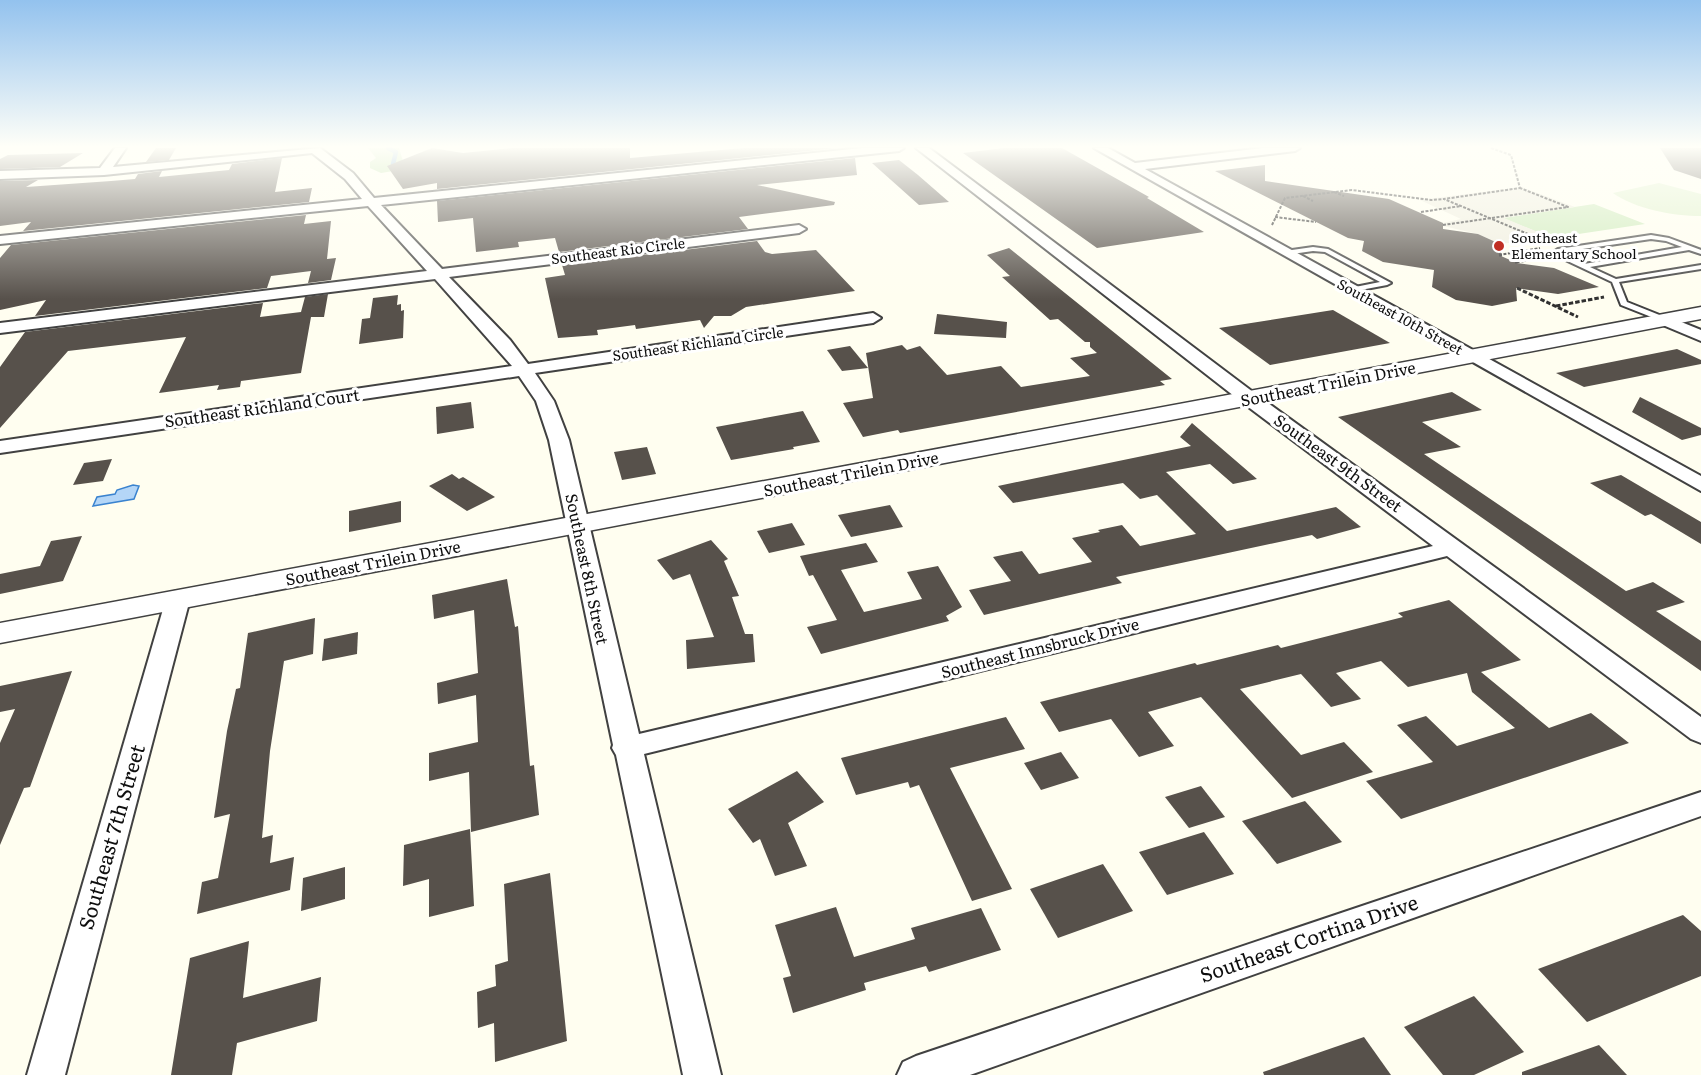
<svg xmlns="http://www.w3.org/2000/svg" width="1701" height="1075" viewBox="0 0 1701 1075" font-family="Literata,serif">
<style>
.green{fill:#cdeab9}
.forest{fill:#aedb98}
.pitch{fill:#dff1cb}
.plaza{fill:#efedde}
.water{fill:#b4d6f7;stroke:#3a83cf;stroke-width:1.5}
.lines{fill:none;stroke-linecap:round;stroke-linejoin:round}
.stream{stroke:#3a83cf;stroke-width:4.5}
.building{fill:#57514b}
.service-casing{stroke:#414141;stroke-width:4}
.minor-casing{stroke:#414141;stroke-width:4}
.tertiary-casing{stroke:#414141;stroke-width:3}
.path-far1{stroke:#303030;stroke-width:2;stroke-dasharray:3 1.5;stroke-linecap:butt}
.path{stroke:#303030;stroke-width:3;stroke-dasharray:4.5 2;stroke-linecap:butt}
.service{fill:#fff;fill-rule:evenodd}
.minor{fill:#fff;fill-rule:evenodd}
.tertiary{fill:#fff;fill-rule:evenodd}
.poi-dot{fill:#c02f24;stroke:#fff;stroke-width:2}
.labels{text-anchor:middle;stroke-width:6;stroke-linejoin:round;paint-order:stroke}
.far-poi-label{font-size:14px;fill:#0e0e0e;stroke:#fff;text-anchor:start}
.far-street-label{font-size:14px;fill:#0e0e0e;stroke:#fff}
.street-label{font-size:16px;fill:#0e0e0e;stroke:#fff}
.near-street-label{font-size:20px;fill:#0e0e0e;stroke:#fff}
</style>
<rect width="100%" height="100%" fill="#fffef0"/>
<path class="green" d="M1594,204L1645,224L1552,238L1503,218Z"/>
<path class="forest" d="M368,148H399L403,161L393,171L381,173L370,168V162L376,158Z"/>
<path class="pitch" d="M1659,183L1701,194V216C1673,216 1635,209 1613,193Z"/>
<path class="plaza" d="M1521,187L1575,207L1504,218L1552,238L1500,244L1478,234L1443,226V223L1461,219L1420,200Z"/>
<path class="water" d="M133,485L139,486L134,499L93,506L97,497L115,494L117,490Z"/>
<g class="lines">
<path class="stream" d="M388,148L396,152L393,164"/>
</g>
<g class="building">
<path d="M156,148H176L169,160L146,162Z"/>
<path d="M432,148L463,153L512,148H630V158L744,148H837L437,189V183L403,189L387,166Z"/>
<path d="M1004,148H1062L1149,197L1147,198L1204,232L1097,248L963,153Z"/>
<path d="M1660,148H1701V179L1674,170Z"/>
<path d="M83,153L60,167L0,169V159L8,155Z"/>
<path d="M282,158L275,192L312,188L309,202L23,231L31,222L0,226V181L38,180L26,187L111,181L135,179L138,174L162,171L159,177L229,170L232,164Z"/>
<path d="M855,158L857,175L757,185L835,202L834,205L739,217L748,229L559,252L555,238L518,242L519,247L476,252L473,218L438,222L437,201Z"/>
<path d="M899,160L918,175L949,202L919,205L872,163Z"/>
<path d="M1265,165V181L1389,199L1443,223V229L1478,234L1500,244L1501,256L1517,263L1554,268L1599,287L1558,294L1516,288L1517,301L1492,306L1456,300L1432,287L1434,270L1383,262L1362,251L1364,241L1348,238L1215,171Z"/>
<path d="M306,215L304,224L331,221L327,259L336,258L331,280L308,283L311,271L271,276L267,288L35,316L46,300L0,310V258L11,245Z"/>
<path d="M757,241L765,252L772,254L816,250L855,291L746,307L731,316H714L704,328L700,320L636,329L635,325L597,330L598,335L558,338L545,278L565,275L562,265Z"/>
<path d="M1009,248L1172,379L1160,381L1165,385L900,433L898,430L863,437L843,403L873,398L866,353L902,345L907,350L920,346L947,375L1001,366L1021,387L1090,376L1070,358L1097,353L1090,347V342H1085L1058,319L1050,320L1002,277L1010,276L987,255Z"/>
<path d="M328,294L324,317H311L301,373L241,381L240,387L217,390L219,385L159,393L186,337L68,351L0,428V367L25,332L263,303L260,317L301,312L305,297Z"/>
<path d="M398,295L397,305L401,304V311L404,310L403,338L359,344L362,319L370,318L373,298Z"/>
<path d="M1333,310L1390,343L1270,365L1219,328Z"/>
<path d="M937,314L1007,322L1006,338L934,334Z"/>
<path d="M850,346L868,368L842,371L827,350Z"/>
<path d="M1677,349L1701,360V364L1584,387L1556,373Z"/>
<path d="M1452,392L1482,410L1422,422L1461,447L1424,454L1626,591L1653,582L1685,602L1656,611L1701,641V671L1338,417Z"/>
<path d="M1640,397L1701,428V435L1682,440L1632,412Z"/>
<path d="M471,402L474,428L437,434L436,407Z"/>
<path d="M803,411L820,442L793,447L794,449L731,460L716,427Z"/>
<path d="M1192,423L1257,479L1233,484L1210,464L1166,472L1227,531L1336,507L1361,527L1317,539L1312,535L1116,577L1122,583L984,615L969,590L1011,581L993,557L1022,551L1039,574L1092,562L1072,538L1100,532L1098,530L1122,525L1140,546L1196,534L1157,495L1140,499L1123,483L1013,503L998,486L1191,446L1180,437Z"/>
<path d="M647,447L656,474L622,480L614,452Z"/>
<path d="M112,459L103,481L73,485L84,463Z"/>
<path d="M452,474L459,479L463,477L495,497L467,511L429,486Z"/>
<path d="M1621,475L1701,522V544L1651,514L1645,516L1590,483Z"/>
<path d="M401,501V522L349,532V511Z"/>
<path d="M890,505L903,527L851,537L838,515Z"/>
<path d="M792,523L805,545L769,553L757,531Z"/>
<path d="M82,536L63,581L0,594V574L40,566L51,541Z"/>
<path d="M711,540L728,559L724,561L739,596L732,597L745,634H753L755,662L687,669L686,640L714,637L690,574L673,580L657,560Z"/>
<path d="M866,543L878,562L841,570L864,612L922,599L907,572L938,566L962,607L946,616L949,621L821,654L807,627L837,620L813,575L809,576L800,556Z"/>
<path d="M507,579L515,627L518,626L530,766L534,765L539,815L471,832L469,772L429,781V753L478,742L476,695L438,704L437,683L478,673L474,610L434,619L432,595Z"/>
<path d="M1449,600L1521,660L1481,672L1549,728L1591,713L1629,743L1401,819L1366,781L1433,762L1397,725L1426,716L1457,746L1515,728L1472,692L1467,673L1408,687L1381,661L1336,673L1361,699L1331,707L1301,674L1240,689L1301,755L1344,742L1373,772L1292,798L1201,697L1148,712L1174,746L1139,757L1111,719L1059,732L1040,702L1195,663L1197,665L1278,645L1281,648L1403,617L1398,613Z"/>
<path d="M315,618L313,654L284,661L270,751L262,838L273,835L270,863L294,857L290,890L197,914L202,882L218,878L230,814L214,818L227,731L236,689L240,688L248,633Z"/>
<path d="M358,632L357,654L322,661L324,639Z"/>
<path d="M72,671L30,787L24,788L0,845V743L15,709L0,712V686Z"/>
<path d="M1006,717L1025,749L950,768L1012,889L972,901L919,785L910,788L908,782L856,795L841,758Z"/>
<path d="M1061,752L1079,778L1041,790L1024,763Z"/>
<path d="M797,771L824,802L788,823L807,866L775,876L760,839L753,843L728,809Z"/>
<path d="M1201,786L1225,817L1189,828L1165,797Z"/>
<path d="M1305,801L1342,842L1277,864L1242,821Z"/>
<path d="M470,829L474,906L429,917V879L403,886L404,845Z"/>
<path d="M1204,832L1234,874L1167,895L1139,852Z"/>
<path d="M1103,864L1133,911L1058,938L1030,889Z"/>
<path d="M345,867V899L301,911L303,878Z"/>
<path d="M550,873L567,1041L495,1062L494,1023L478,1028L477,992L496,986L495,965L508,961L504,884Z"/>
<path d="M836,907L854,957L915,939L911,928L981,908L1001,950L929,972L926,966L864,983L866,990L793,1013L783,978L791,976L775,925Z"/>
<path d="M1683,915L1701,931V976L1587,1022L1538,969Z"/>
<path d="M249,941L243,998L321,977L317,1021L237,1043L232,1075H171L190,958Z"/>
<path d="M1474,996L1524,1052L1474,1075H1443L1404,1027Z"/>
<path d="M1364,1037L1391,1075H1264L1263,1072Z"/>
<path d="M1599,1045L1627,1075H1522V1072Z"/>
</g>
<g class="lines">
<g class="service-casing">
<g id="service">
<path d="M1651,235L1669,238L1701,250V254L1689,250L1590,267L1616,279L1701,265V269L1619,282L1627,302L1667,318L1668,320L1664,322L1621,305L1612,282L1559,257L1555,251L1558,249ZM1651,239L1666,241L1682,247L1584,264L1564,255L1562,252Z"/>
<path d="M1313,247L1328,249L1391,283L1387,285L1350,292V288L1380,282L1325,252L1313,251L1285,255L1282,253L1285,251Z"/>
</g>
</g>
<g class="minor-casing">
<g id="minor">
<path d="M115,148H126L113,167L320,148L353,173L374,198L862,148H904L899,151L381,205L442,269L799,225L806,229L799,233L449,277L510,340L528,364L873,313L881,318L873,323L535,373L554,401L569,440L639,734L1433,546L1243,403L916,148H929L1257,395L1701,717V743L1691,739L1447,556L644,754L721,1075H683L616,755L612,748L613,745L549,440L536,401L519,376L0,453V441L512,366L435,279L0,333V323L427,271L368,206L0,244V236L362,199L345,179L312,153L104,175L0,179V171L100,168Z"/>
<path d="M1094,148H1108L1135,163L1263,148H1300L1295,151L1145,169L1701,476V491Z"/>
<path d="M1664,315L1701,330V341L1658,323L1656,320Z"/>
<path d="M178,591L187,593L190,599L65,1075H27L166,599L169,593Z"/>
<path d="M1701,792V816L970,1075H897L903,1062L916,1056Z"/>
</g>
</g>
<g class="tertiary-casing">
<path id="tertiary" d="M1701,307V319L0,643V623Z"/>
</g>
<g class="path-far1">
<path d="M1491,148L1511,155L1520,188L1444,199L1547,242"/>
<path d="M1334,192L1344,196"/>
<path d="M1303,196L1313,201"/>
<path d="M1421,212L1461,206"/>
<path d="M1275,217L1316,222"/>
<path d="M1272,225L1285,198L1352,190L1431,200L1444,199"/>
<path d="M1443,225L1568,207L1520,188"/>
<path d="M1510,254L1515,256"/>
<path d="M1499,255L1540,248"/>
</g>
<g class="path">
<path d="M1499,255H1502"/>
<path d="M1511,255L1525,260"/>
<path d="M1515,262L1545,257"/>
<path d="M1517,288L1578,317"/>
<path d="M1556,306L1604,297"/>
</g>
<use href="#service" class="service"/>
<use href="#minor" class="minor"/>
<use href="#tertiary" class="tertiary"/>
</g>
<linearGradient id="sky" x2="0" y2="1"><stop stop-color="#93c2ee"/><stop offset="0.49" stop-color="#fffff8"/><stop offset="1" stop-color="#fffff8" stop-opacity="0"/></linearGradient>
<rect width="1701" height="299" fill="url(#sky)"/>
<circle class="poi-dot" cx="1499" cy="246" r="6"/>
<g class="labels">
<g class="far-poi-label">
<text x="1511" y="243">Southeast<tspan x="1511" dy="16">Elementary School</tspan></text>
</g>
<g class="far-street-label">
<text transform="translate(618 251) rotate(-7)" y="5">Southeast Rio Circle</text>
<text transform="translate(1400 317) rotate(29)" y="5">Southeast 10th Street</text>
<text transform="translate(698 344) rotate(-8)" y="5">Southeast Richland Circle</text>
</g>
<g class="street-label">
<text transform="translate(1328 384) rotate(-11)" y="6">Southeast Trilein Drive</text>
<text transform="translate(262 408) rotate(-8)" y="6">Southeast Richland Court</text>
<text transform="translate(1338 463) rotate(36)" y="6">Southeast 9th Street</text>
<text transform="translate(851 474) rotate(-11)" y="6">Southeast Trilein Drive</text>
<text transform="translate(373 563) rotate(-11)" y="6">Southeast Trilein Drive</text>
<text transform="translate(587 569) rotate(78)" y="6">Southeast 8th Street</text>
<text transform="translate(1040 648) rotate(-14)" y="6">Southeast Innsbruck Drive</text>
</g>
<g class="near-street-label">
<text transform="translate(112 837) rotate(-74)" y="7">Southeast 7th Street</text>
<text transform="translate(1309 939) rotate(-19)" y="7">Southeast Cortina Drive</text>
</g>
</g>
</svg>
